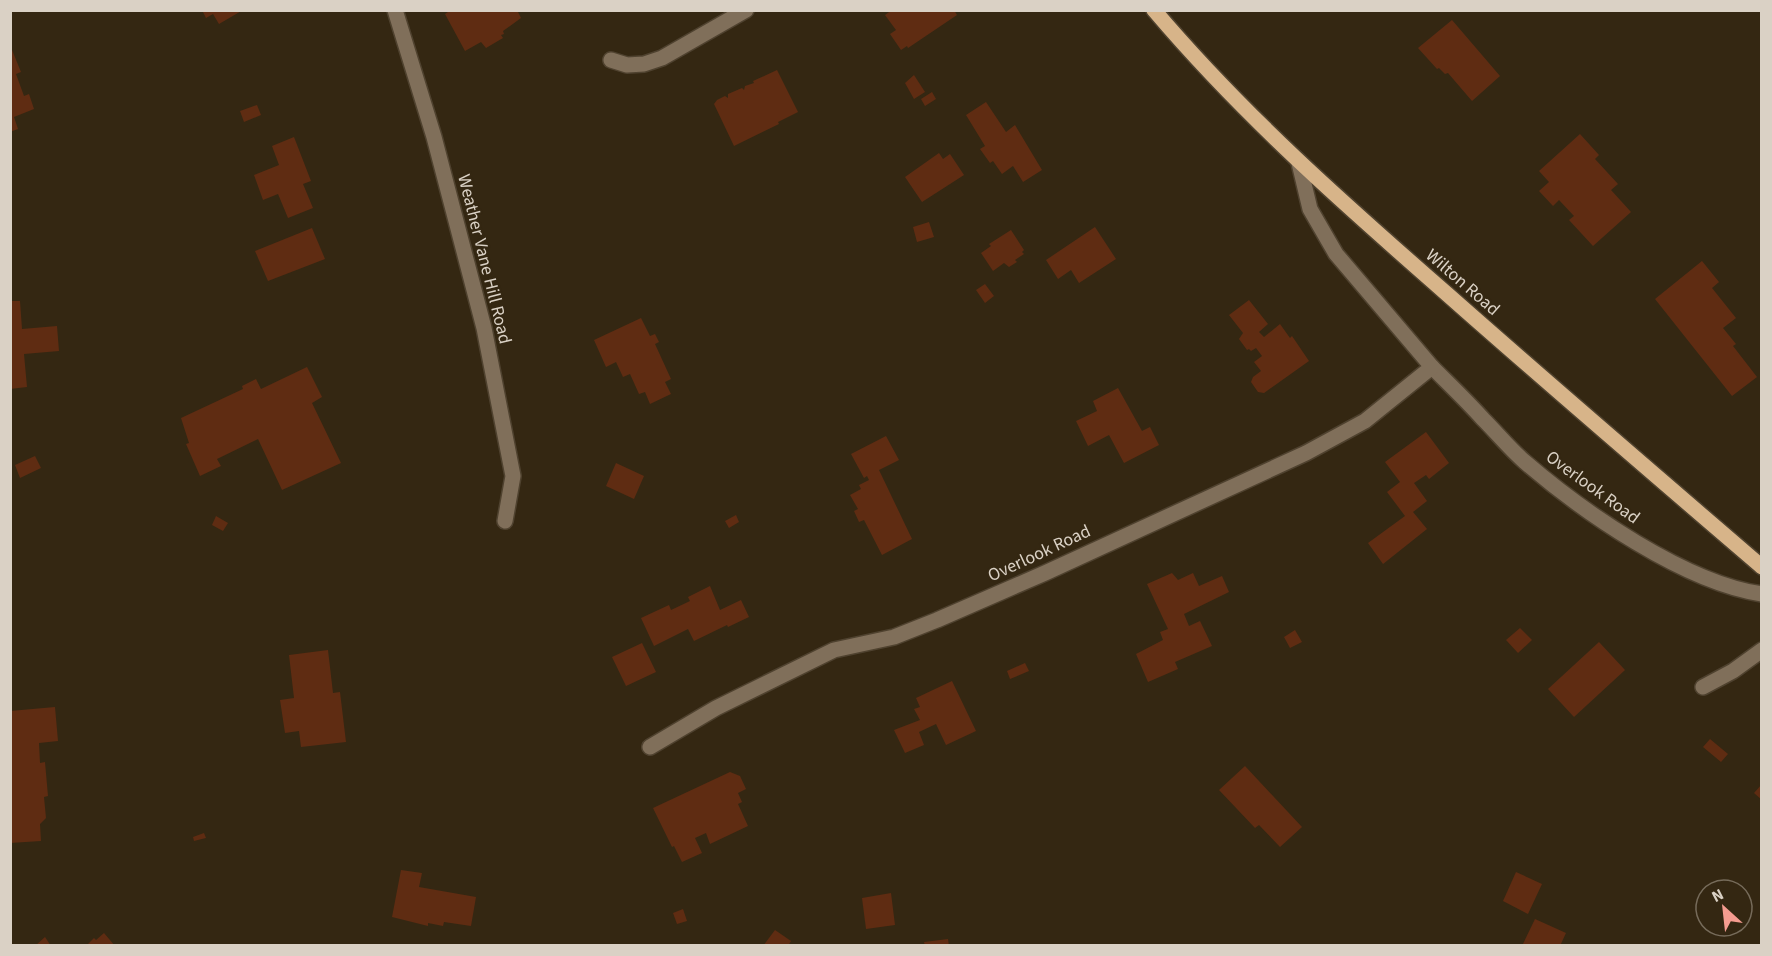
<svg xmlns="http://www.w3.org/2000/svg" width="1772" height="956" viewBox="0 0 1772 956" font-family="'Source Sans 3',sans-serif">
<style>
.building{fill:#5f2c12}
.lines{fill:none;stroke-linecap:round;stroke-linejoin:round}
.minor-casing{stroke:#4f422f;stroke-width:18}
.major-casing{stroke:#4f422f;stroke-width:18}
.minor{stroke:#806f5a;stroke-width:15}
.major{stroke:#d7b489;stroke-width:15}
.labels{text-anchor:middle;stroke-width:4.5;stroke-linejoin:round;paint-order:stroke}
.street-label{font-size:18px;fill:#dad1c5;stroke:#342712}
</style>
<rect width="100%" height="100%" fill="#342712"/>
<g class="building">
<path d="M202,10H243L219,24L213,14L206,18Z"/>
<path d="M451,10H517L521,18L503,31L504,34L501,35L503,38L486,48L481,42L465,51L445,14Z"/>
<path d="M892,10H954L957,15L908,48L907,46L901,50L890,34L896,30L885,15Z"/>
<path d="M1452,20L1500,76L1472,101L1448,73L1445,74L1439,68L1437,69L1418,48Z"/>
<path d="M10,45L21,72L16,74L24,96L29,94L34,109L14,117L18,129L10,132Z"/>
<path d="M777,70L798,112L778,122L779,124L734,146L714,104L717,100L725,96L728,98V94L742,88L744,90L745,86L754,83L753,81Z"/>
<path d="M914,75L925,92L914,99L905,83Z"/>
<path d="M932,92L936,99L925,106L921,99Z"/>
<path d="M986,102L1006,132L1015,125L1042,170L1023,182L1013,166L1002,174L993,161L990,163L980,149L985,146L966,115Z"/>
<path d="M257,105L261,115L244,122L240,111Z"/>
<path d="M1580,134L1599,155L1595,159L1618,184L1611,190L1631,212L1593,246L1569,220L1574,216L1559,200L1553,206L1539,191L1549,182L1539,171Z"/>
<path d="M294,137L311,181L303,184L313,208L288,218L278,194L263,200L254,175L279,165L272,146Z"/>
<path d="M939,153L943,159L950,154L964,175L922,202L905,177Z"/>
<path d="M929,222L934,237L917,242L913,227Z"/>
<path d="M1095,227L1116,259L1079,283L1071,270L1058,279L1046,260Z"/>
<path d="M312,228L325,259L268,281L255,251Z"/>
<path d="M1011,230L1024,250L1022,252L1024,254L1015,260L1017,262L1009,267L1004,263L993,271L981,253L991,246L989,244Z"/>
<path d="M1702,261L1719,282L1712,288L1736,318L1723,328L1736,344L1733,346L1757,377L1732,396L1655,299Z"/>
<path d="M985,284L994,296L985,303L976,290Z"/>
<path d="M1249,300L1268,324L1259,332L1264,337L1280,324L1290,338L1292,336L1309,361L1264,393L1258,392L1251,382L1253,377L1261,371L1254,362L1262,356L1256,348L1251,351L1249,349L1247,350L1239,339L1243,333L1229,315Z"/>
<path d="M10,301H20L22,329L57,326L59,351L24,354L27,387L10,389Z"/>
<path d="M641,318L650,336L655,334L659,342L655,344L671,379L665,382L671,394L650,404L645,392L639,394L630,374L623,377L616,362L606,367L594,340Z"/>
<path d="M307,367L322,397L312,403L341,463L282,490L258,439L217,459L221,466L200,476L186,444L189,443L181,418L243,389L242,386L256,379L261,389Z"/>
<path d="M1118,388L1142,431L1150,427L1159,445L1124,463L1109,435L1088,446L1076,421L1097,411L1093,401Z"/>
<path d="M1426,432L1449,463L1429,479L1426,475L1414,483L1427,501L1413,512L1427,529L1383,564L1368,543L1405,516L1387,492L1400,482L1385,462Z"/>
<path d="M886,436L899,460L879,470L912,539L882,555L864,520L859,522L854,511L858,509L850,495L861,489L859,485L869,480L867,476L864,478L851,454Z"/>
<path d="M35,456L41,468L20,478L15,465Z"/>
<path d="M616,463L644,476L634,499L606,486Z"/>
<path d="M736,515L739,522L729,528L725,521Z"/>
<path d="M216,516L228,523L223,531L212,525Z"/>
<path d="M1172,573L1178,580L1193,573L1199,586L1222,576L1229,592L1184,614L1189,626L1200,621L1212,646L1175,662L1178,669L1148,682L1136,654L1163,640L1160,632L1168,629L1147,584Z"/>
<path d="M710,586L720,610L741,600L749,617L728,627L727,625L694,641L688,629L654,646L641,618L669,605L671,610L690,601L688,597Z"/>
<path d="M1520,628L1532,640L1518,653L1506,640Z"/>
<path d="M1295,630L1302,642L1290,648L1284,637Z"/>
<path d="M1599,642L1625,670L1574,717L1548,689Z"/>
<path d="M642,643L656,672L626,686L612,657Z"/>
<path d="M328,650L333,693L340,692L346,742L301,747L299,731L285,733L280,700L294,698L289,655Z"/>
<path d="M1025,663L1029,671L1010,679L1007,671Z"/>
<path d="M952,681L976,731L946,745L936,724L919,732L924,745L905,753L894,730L920,720L914,709L920,707L916,698Z"/>
<path d="M55,707L58,741L39,743L40,763L45,762L48,796L44,797L46,818L40,824L41,841L10,843V711Z"/>
<path d="M1710,739L1728,754L1721,762L1703,747Z"/>
<path d="M1245,766L1302,827L1280,847L1259,825L1255,828L1219,790Z"/>
<path d="M730,772L740,776L746,789L738,793L742,802L738,804L748,826L710,844L706,833L695,838L702,853L682,862L674,846L672,847L653,808Z"/>
<path d="M1762,784V800L1754,793Z"/>
<path d="M204,833L206,838L194,841L193,837Z"/>
<path d="M401,870L422,873L419,887L476,897L471,926L444,922L443,926L428,923V926L392,917Z"/>
<path d="M1516,872L1542,884L1528,914L1503,901Z"/>
<path d="M891,893L895,925L866,929L862,898Z"/>
<path d="M683,909L687,921L677,924L673,913Z"/>
<path d="M1535,919L1566,933L1560,946H1522Z"/>
<path d="M775,930L791,941L788,946H763Z"/>
<path d="M104,933L115,946H86L94,938L96,940Z"/>
<path d="M45,937L51,946H35Z"/>
<path d="M948,939L949,946H925L924,942Z"/>
</g>
<g class="lines">
<g class="minor-casing">
<g id="minor">
<path d="M395,10L434,137L484,328L513,476L505,521"/>
<path d="M611,60L627,65L644,64L662,58L746,10"/>
<path d="M1432,367C1449,384 1467,401 1483,419C1497,433 1510,449 1525,462C1583,512 1685,583 1762,594"/>
<path d="M1703,687L1733,671L1762,650"/>
<path d="M650,747L716,708L834,650L894,637L937,620L1045,573L1306,453L1365,421L1432,367L1336,254L1310,209L1299,163"/>
</g>
</g>
<g class="major-casing">
<path id="major" d="M1154,10C1244,116 1343,203 1447,294C1551,386 1656,476 1762,567"/>
</g>
<use href="#minor" class="minor"/>
<use href="#major" class="major"/>
</g>
<g class="labels">
<g class="street-label">
<text transform="translate(485 259) rotate(76)" y="6">Weather Vane Hill Road</text>
<text transform="translate(1463 282) rotate(41)" y="6">Wilton Road</text>
<text transform="translate(1593 487) rotate(36)" y="6">Overlook Road</text>
<text transform="translate(1039 553) rotate(-25)" y="6">Overlook Road</text>
</g>
</g>
<rect width="1772" height="956" fill="none" stroke="#dad1c5" stroke-width="24"/>
<g transform="translate(1724 908) rotate(333)"><circle r="28" fill="#342712" stroke="#766b5a" stroke-width="1.5"/>
<path d="M0-4.5L10 22L0 15L-10 22Z" fill="#f59c90"/>
<text y="-9" font-size="16" font-weight="bold" text-anchor="middle" fill="#dad1c5">N</text>
</g>
</svg>
